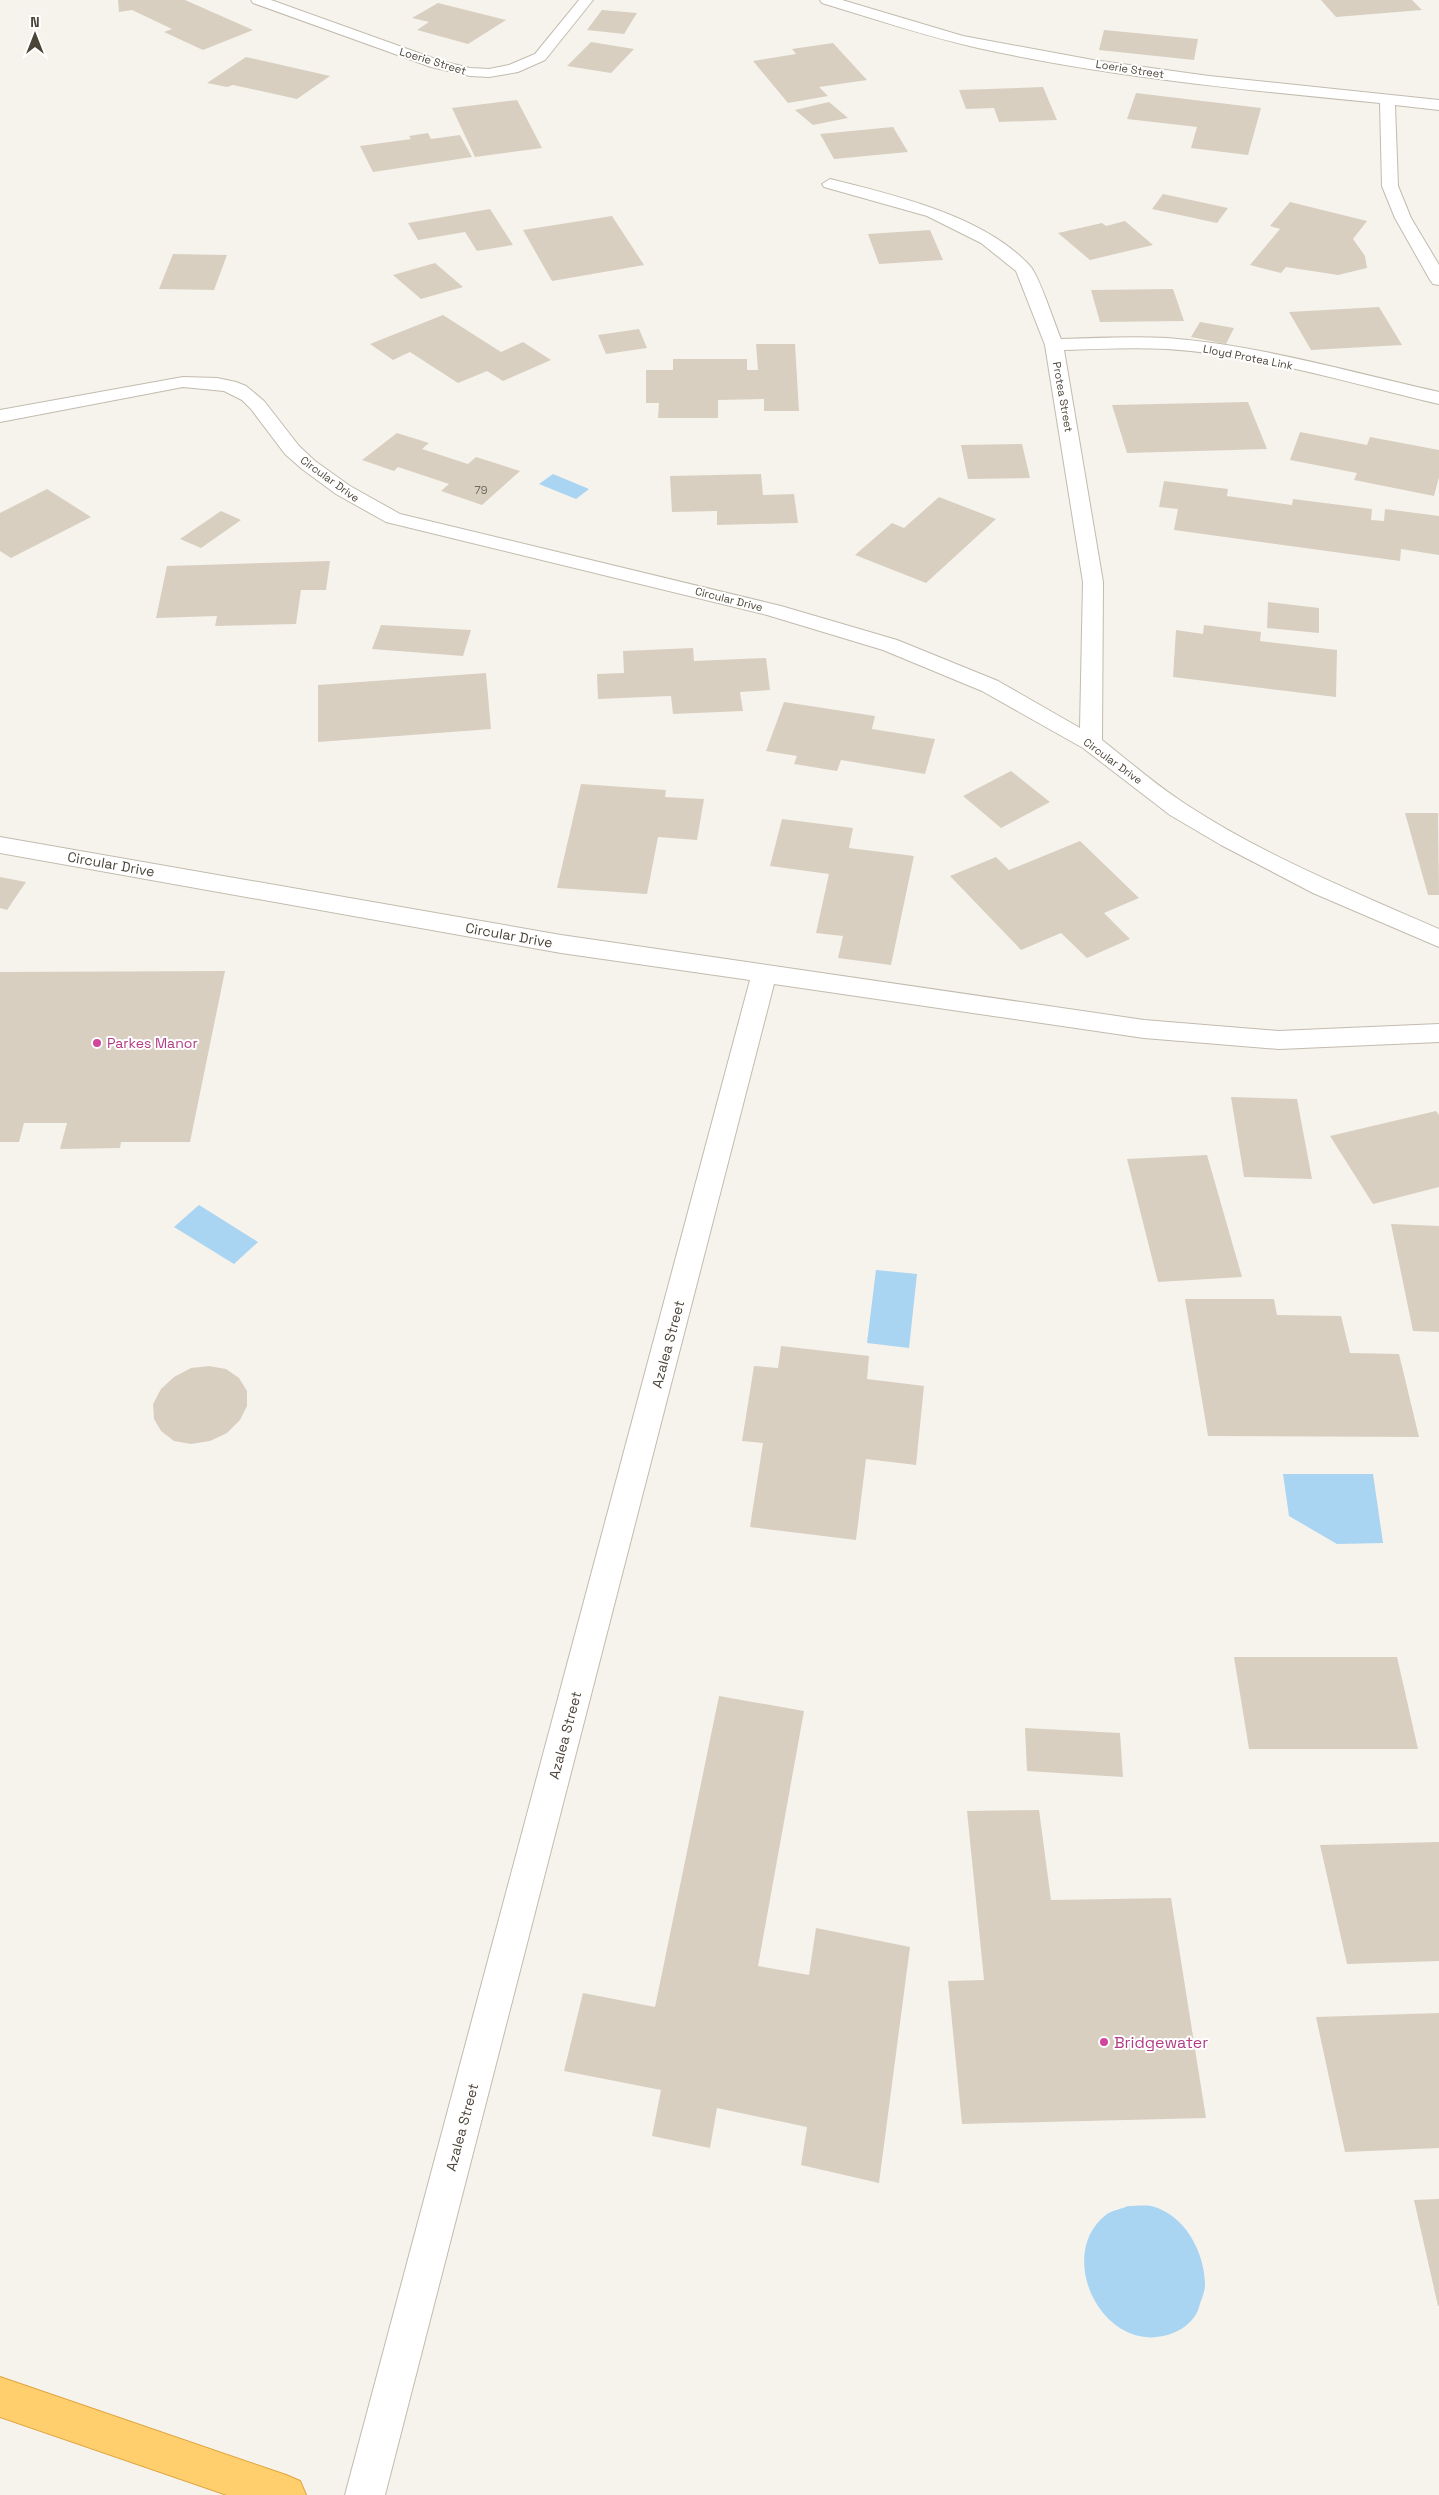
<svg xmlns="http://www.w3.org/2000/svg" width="1439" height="2495" viewBox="0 0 1439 2495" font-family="'Space Grotesk',sans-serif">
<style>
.water{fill:#a9d4f2}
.building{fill:#d8cfc1}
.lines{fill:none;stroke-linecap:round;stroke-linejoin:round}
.street-casing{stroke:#c2bbae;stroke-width:2}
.highway-casing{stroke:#e0a43c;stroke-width:2}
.street{fill:#fff;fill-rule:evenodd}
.highway{fill:#ffcf6e;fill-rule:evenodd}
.hotel-dot{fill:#d1479c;stroke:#fff;stroke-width:2}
.labels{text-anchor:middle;stroke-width:4;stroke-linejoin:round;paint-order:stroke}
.far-street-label{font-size:11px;fill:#4b4439;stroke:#fff}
.number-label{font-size:11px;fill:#6e675b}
.street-label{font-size:14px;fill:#4b4439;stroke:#fff}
.hotel-label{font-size:14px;fill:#b23c85;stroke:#fff;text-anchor:start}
.near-hotel-label{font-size:16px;fill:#b23c85;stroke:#fff;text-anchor:start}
</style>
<rect width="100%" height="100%" fill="#f6f3ec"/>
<g class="water">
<path d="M553,474L589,489L576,499L539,484Z"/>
<path d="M199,1205L258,1242L234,1264L174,1227Z"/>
<path d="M876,1270L917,1274L909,1348L867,1343Z"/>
<path d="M1283,1474H1373L1383,1543L1337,1544L1289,1516Z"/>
<path d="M1128,2206C1135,2206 1144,2205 1151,2206C1185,2214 1205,2253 1205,2285C1205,2292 1201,2300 1199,2307C1196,2319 1184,2329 1173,2333C1105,2360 1052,2255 1107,2214C1113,2210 1122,2209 1128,2206Z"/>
</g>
<g class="building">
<path d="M118,0H185L253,30L203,50L164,32L172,29L132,10L119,12Z"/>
<path d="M1321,0H1412L1422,10L1336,17Z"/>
<path d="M438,3L506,20L468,44L417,30L429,22L412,18Z"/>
<path d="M602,10L637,13L624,34L587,30Z"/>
<path d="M1104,30L1198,39L1194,60L1099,50Z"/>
<path d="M591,42L634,49L611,73L567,66Z"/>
<path d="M833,43L867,80L819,87L828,96L788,103L753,61L796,54L792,49Z"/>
<path d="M246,57L330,76L297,99L233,85L227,87L207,83Z"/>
<path d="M1043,87L1057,120L999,122L994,108L966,109L959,90Z"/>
<path d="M1136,93L1261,108L1248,155L1191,148L1197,127L1127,119Z"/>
<path d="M517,100L542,148L475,157L452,108Z"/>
<path d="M829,102L848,118L813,125L795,110Z"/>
<path d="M893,127L908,152L834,159L820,134Z"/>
<path d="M428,133L431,139L460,135L472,157L373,172L360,146L411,139L409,136Z"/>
<path d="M1163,194L1228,208L1217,223L1152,209Z"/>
<path d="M1290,202L1367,221L1353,239L1365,256L1367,268L1338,275L1286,267L1281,273L1250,265L1280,229L1270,226Z"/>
<path d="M490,209L513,245L477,251L465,232L418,240L408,223Z"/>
<path d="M612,216L644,265L552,281L523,230Z"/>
<path d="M1125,221L1153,245L1090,260L1058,233L1102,223L1106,226Z"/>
<path d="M930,230L943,260L879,264L868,234Z"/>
<path d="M173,254L227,255L214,290L159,289Z"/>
<path d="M435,263L463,287L421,299L393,275Z"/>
<path d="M1173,289L1184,321L1100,322L1091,290Z"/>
<path d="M1379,307L1402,345L1311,350L1289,312Z"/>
<path d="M443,315L501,352L523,342L551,360L503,381L487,371L458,383L410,352L393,360L370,344Z"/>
<path d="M1200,322L1234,328L1226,344L1191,337Z"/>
<path d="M639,329L647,348L606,354L598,335Z"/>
<path d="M756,344H795L799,411H764V399L718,400V418H658L659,403H646V370H673V359H747V370H758Z"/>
<path d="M1248,402L1267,449L1127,453L1112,405Z"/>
<path d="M1300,432L1367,445L1370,437L1439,450V477L1434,496L1354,480L1357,473L1290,460Z"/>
<path d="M397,433L429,443L422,449L468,464L476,457L520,471L482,505L441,491L449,484L398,467L394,471L362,460Z"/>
<path d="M1022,444L1030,478L968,479L961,445Z"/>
<path d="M761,474L763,495L794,494L798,523L717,525V511L672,512L670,476Z"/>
<path d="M1164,481L1228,489L1227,496L1292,505L1293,499L1372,509L1371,520L1384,521L1385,509L1439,516V555L1401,549L1400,561L1174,530L1178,509L1159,507Z"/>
<path d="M47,489L91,517L11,558L0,551V513Z"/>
<path d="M939,497L996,519L926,583L855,555L892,523L904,528Z"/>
<path d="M221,511L241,520L201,548L180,539Z"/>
<path d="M330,561L326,590H301L296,624L215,626L217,616L156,618L167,566Z"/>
<path d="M1268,602L1319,608V633L1267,628Z"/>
<path d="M381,625L471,630L463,656L372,649Z"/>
<path d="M1204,625L1261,632L1260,641L1337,650L1336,697L1173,677L1176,630L1203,634Z"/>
<path d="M693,648L694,661L766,658L770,690L740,692L743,711L673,714L671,696L598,699L597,674L624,673L623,651Z"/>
<path d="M486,673L491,729L318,742V685Z"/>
<path d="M784,702L875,716L872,729L935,739L925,774L841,760L837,771L794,764L797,756L766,751Z"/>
<path d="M1011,771L1050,802L1001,828L963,796Z"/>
<path d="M581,784L666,790L665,797L704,799L697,840L658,837L647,894L557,888Z"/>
<path d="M1405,813H1438L1439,895H1428Z"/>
<path d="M782,819L853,828L849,848L914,856L891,965L838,958L843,936L816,933L829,874L770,866Z"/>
<path d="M1080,841L1139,898L1104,913L1130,939L1087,958L1061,933L1021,950L950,876L996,857L1009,870Z"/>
<path d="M0,877L26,882L7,910L0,908Z"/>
<path d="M225,971L190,1142H121L120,1148L60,1149L67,1123H24L19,1142H0V972Z"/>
<path d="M1231,1097L1297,1099L1312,1179L1244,1177Z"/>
<path d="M1436,1111L1439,1115V1187L1373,1204L1330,1136Z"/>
<path d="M1207,1155L1242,1277L1158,1282L1127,1159Z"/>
<path d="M1391,1224L1439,1226V1332L1413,1331Z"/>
<path d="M1185,1299H1274L1277,1315L1341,1316L1350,1353L1399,1354L1419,1437L1208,1436Z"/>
<path d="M781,1346L869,1356L867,1379L924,1386L916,1465L866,1459L856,1540L750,1527L763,1443L742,1441L754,1366L778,1368Z"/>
<path d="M209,1366L226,1369L239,1378L247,1391V1406L240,1420L227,1433L210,1441L191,1444L174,1441L161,1431L154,1419L153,1404L161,1389L174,1377L191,1368Z"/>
<path d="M1234,1657H1397L1418,1749H1249Z"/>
<path d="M719,1696L804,1711L758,1966L809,1975L816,1928L910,1947L879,2183L801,2165L807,2127L717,2108L710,2148L652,2136L661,2090L564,2071L583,1993L655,2007Z"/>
<path d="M1025,1728L1120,1733L1123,1777L1027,1771Z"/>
<path d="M1039,1810L1051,1900L1171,1898L1206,2118L962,2124L948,1981L984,1980L967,1811Z"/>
<path d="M1439,1842V1961L1347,1964L1320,1845Z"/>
<path d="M1439,2013V2148L1345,2152L1316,2017Z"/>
<path d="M1439,2199V2306H1438L1414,2200Z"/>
</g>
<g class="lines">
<g class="street-casing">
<g id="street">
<path d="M251,0H271L441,61L470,68L489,69L509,65L535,54L579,0H593L545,60L518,72L489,77L470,76L431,67L253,3Z"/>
<path d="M820,0H842L963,36L1093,60L1209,76L1439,100V110L1395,105L1398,186L1411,218L1439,265V285L1433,284L1430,280L1395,218L1382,186L1380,103C1246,90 1110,77 978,48C925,36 874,19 822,3Z"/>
<path d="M830,179C894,195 985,216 1030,266C1039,275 1055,325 1061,339C1096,338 1132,336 1167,338C1259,345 1350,372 1439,392V404C1349,383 1259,355 1167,349C1132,347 1098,349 1064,350L1103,582L1102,740C1130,762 1157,786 1187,805C1265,856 1354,892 1439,929V947L1313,893L1221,845L1170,815L1083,748L982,691L883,650L767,615L386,522L336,494L302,469L285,454L251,409L242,400L224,391L183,387L0,422V410L183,377L217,378L236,382L246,386L264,401L299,446L315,461L350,486L400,514L781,606L897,640L998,681L1080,728L1083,582L1045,345L1016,271L981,243L927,216L824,187L822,184Z"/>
<path d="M0,837L561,935L1144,1020L1279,1031L1439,1024V1042L1279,1049L1144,1038L774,984L385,2495H345L750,980L561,953L0,853Z"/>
</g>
</g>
<g class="highway-casing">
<path id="highway" d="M0,2377L286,2475L300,2481L306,2495H227L0,2417Z"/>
</g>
<use href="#street" class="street"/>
<use href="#highway" class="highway"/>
</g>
<g class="hotel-dot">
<circle cx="97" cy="1043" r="5"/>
<circle cx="1104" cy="2042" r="5"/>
</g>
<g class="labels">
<g class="far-street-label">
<text transform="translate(433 61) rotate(17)" y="4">Loerie Street</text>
<text transform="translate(1130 69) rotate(9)" y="4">Loerie Street</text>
<text transform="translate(1248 357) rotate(11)" y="4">Lloyd Protea Link</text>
<text transform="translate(1063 397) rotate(80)" y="4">Protea Street</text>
<text transform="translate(330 479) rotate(36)" y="4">Circular Drive</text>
<text transform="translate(729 599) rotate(14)" y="4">Circular Drive</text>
<text transform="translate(1113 761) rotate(36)" y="4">Circular Drive</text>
</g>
<g class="number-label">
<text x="481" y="494">79</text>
</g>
<g class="street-label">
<text transform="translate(111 864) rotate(10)" y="5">Circular Drive</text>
<text transform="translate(509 935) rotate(10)" y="5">Circular Drive</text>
<text transform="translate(668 1344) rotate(-75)" y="5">Azalea Street</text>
<text transform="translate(565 1735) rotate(-75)" y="5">Azalea Street</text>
<text transform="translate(462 2127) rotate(-75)" y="5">Azalea Street</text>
</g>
<g class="hotel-label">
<text x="107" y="1048">Parkes Manor</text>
</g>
<g class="near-hotel-label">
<text x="1114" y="2048">Bridgewater</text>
</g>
</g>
<g transform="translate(35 35)" stroke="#ffffff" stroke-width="4" paint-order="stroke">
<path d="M0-4L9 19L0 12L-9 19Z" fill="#4b4439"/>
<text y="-8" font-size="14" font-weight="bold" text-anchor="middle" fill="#4b4439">N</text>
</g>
</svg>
